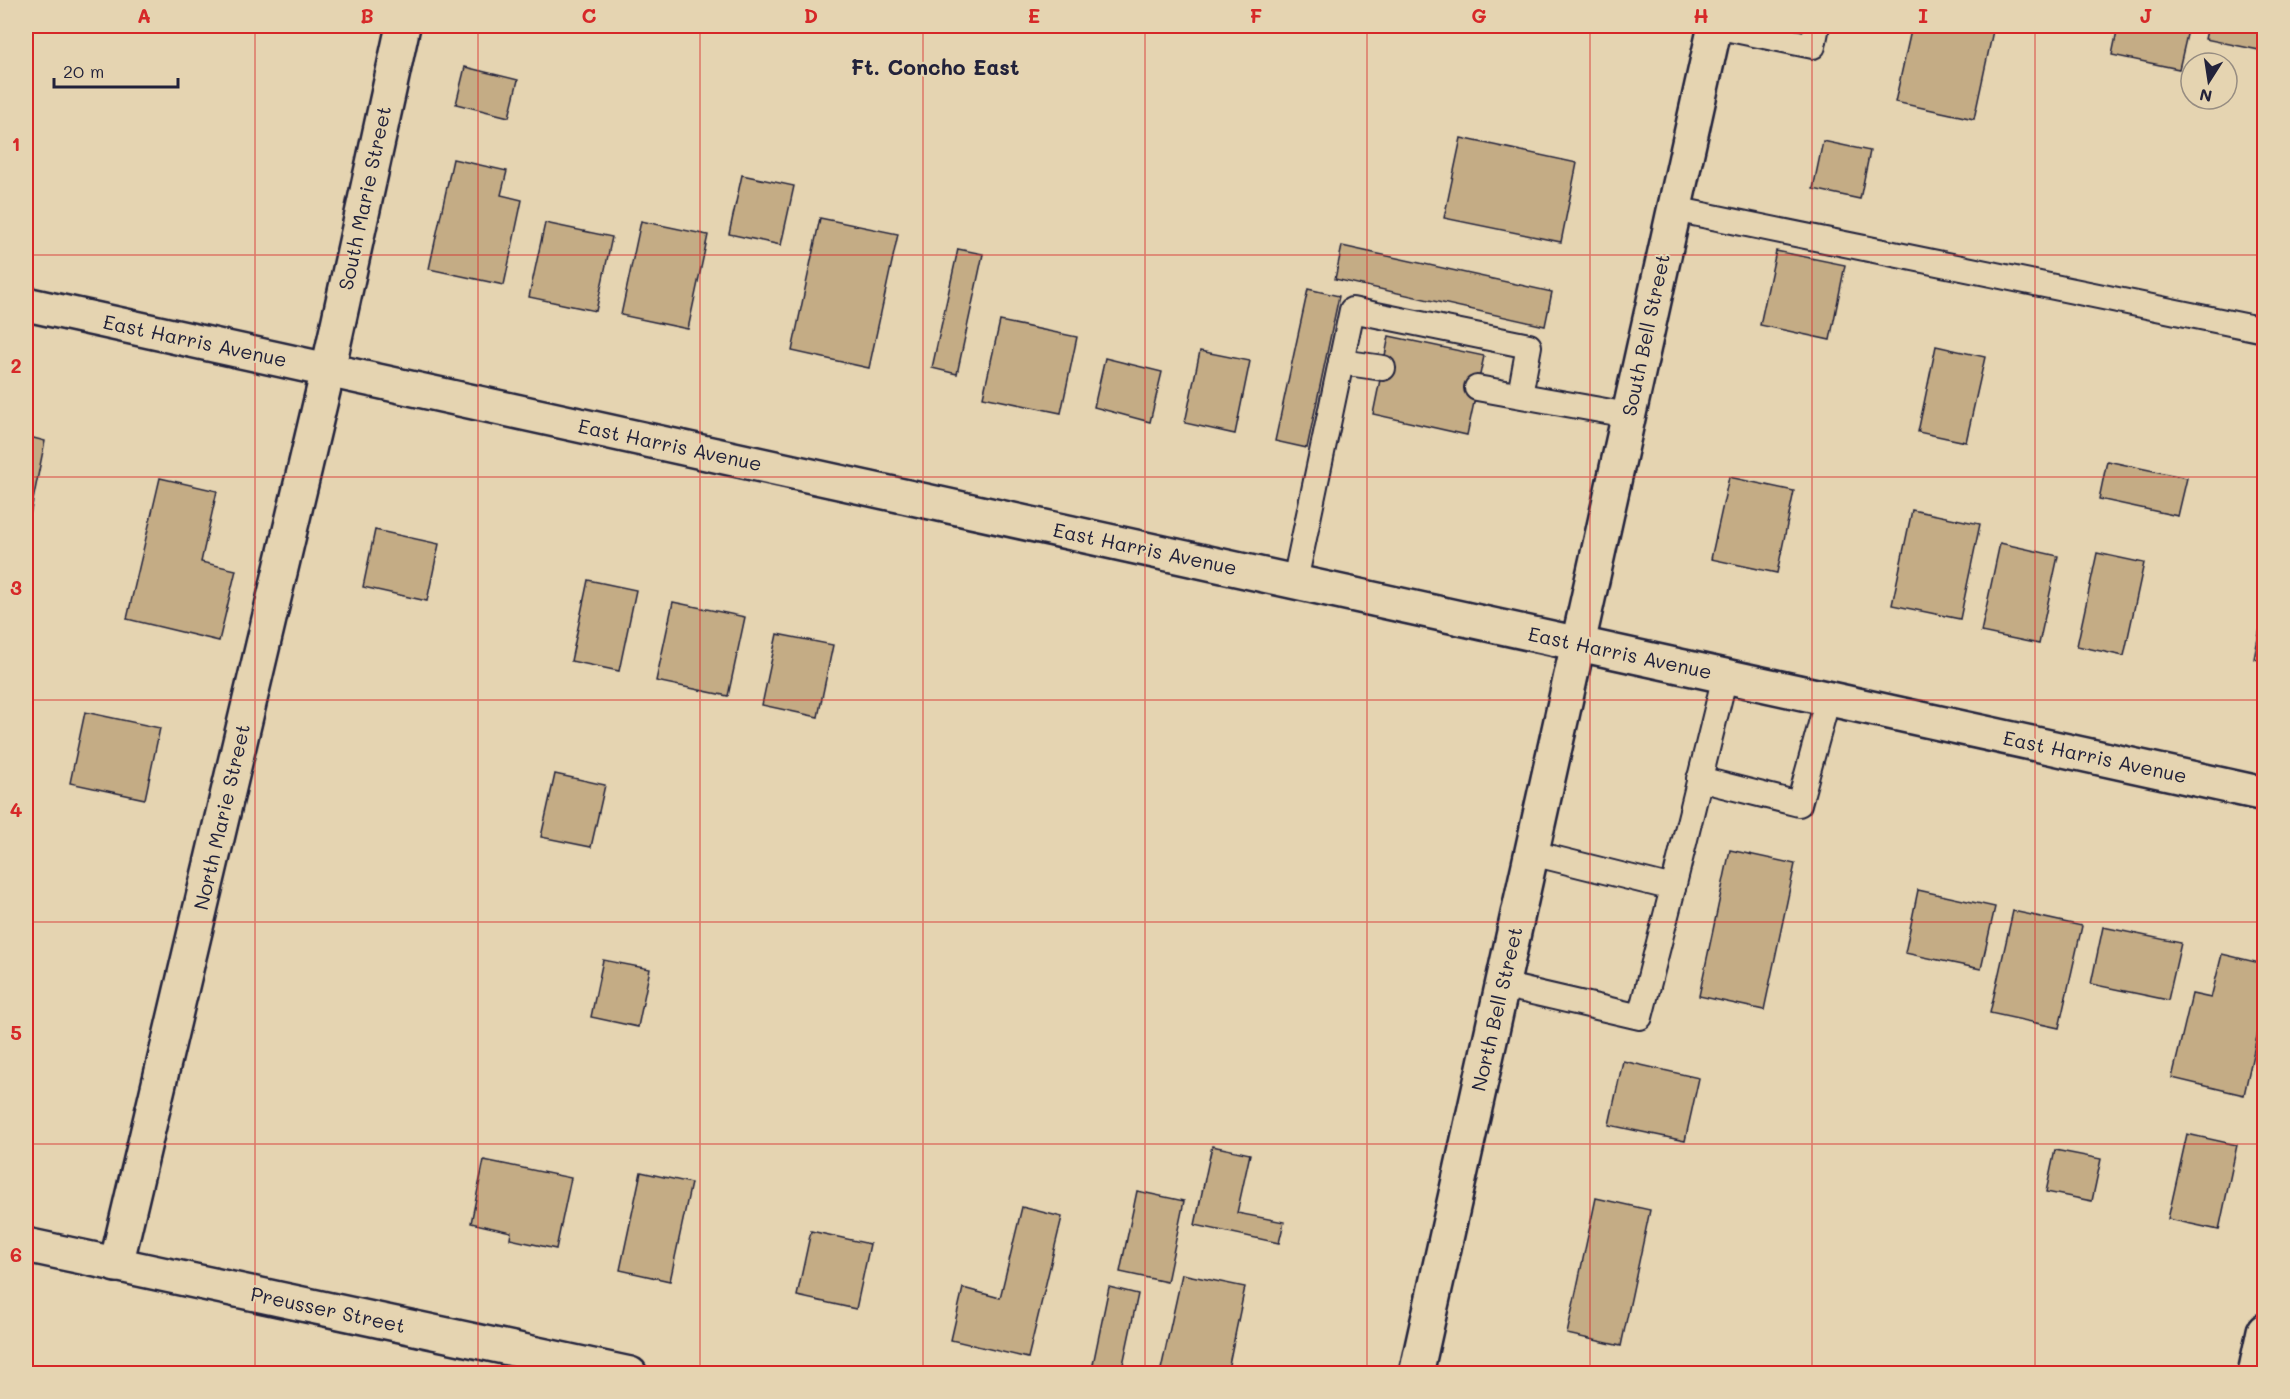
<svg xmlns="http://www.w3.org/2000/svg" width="2290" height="1399" viewBox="0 0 2290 1399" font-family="Mali,sans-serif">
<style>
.building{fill:#c4ac85;stroke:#22223b;stroke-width:1.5}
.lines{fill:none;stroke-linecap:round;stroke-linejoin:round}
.lane-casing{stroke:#22223b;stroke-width:28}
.street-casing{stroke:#22223b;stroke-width:38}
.secondary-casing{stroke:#22223b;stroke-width:38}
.lane{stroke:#e5d4b1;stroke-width:24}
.street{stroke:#e5d4b1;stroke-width:33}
.secondary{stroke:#e5d4b1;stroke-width:33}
.grid{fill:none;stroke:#d62828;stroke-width:1.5;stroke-opacity:0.55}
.labels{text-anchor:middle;stroke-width:4.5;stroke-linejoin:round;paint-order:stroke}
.street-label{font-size:20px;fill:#22223b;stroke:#e5d4b1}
.neighbourhood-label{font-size:21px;font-weight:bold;fill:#22223b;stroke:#e5d4b1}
.neatline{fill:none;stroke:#d62828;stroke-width:2}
.grid-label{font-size:20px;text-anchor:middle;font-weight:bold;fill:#d62828}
</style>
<rect width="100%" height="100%" fill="#e5d4b1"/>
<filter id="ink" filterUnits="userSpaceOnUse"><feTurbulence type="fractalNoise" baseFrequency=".0167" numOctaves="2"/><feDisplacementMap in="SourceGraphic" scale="12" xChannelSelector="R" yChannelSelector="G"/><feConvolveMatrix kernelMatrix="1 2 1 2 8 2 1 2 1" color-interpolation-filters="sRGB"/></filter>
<g filter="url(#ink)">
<g class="building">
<path d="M983,26H1022L1020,33Z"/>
<path d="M1912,26H1994L1974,119L1895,102Z"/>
<path d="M2118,26H2189L2179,69L2112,55Z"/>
<path d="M2208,26H2264V51L2205,39Z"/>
<path d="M465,67L518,80L509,117L456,104Z"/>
<path d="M1461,138L1577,163L1561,242L1444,218Z"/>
<path d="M1823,141L1870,151L1860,199L1813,189Z"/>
<path d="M453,159L507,171L501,195L522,200L504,285L429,269Z"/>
<path d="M742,175L794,186L781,245L729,234Z"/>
<path d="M820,218L898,234L869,368L792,351Z"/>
<path d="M641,221L708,235L688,329L621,315Z"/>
<path d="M545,223L612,237L596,311L529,297Z"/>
<path d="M1342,246L1552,292L1545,326L1335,279Z"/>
<path d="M958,249L983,254L957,374L932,368Z"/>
<path d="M1776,251L1845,265L1830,340L1760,325Z"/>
<path d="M1308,289L1339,296L1307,448L1275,441Z"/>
<path d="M1000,321L1077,337L1061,413L983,397Z"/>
<path d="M1389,336L1484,356L1467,435L1373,414Z"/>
<path d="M1936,346L1985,357L1966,442L1918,432Z"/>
<path d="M1200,351L1250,361L1235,434L1185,423Z"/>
<path d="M1105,358L1162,372L1150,422L1094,407Z"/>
<path d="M26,436L45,441L30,515L26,514Z"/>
<path d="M2107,461L2187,478L2178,516L2099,499Z"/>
<path d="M1729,477L1794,491L1777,573L1711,559Z"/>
<path d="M160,478L217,491L201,562L236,570L219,641L127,619Z"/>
<path d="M1912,510L1980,524L1960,619L1892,605Z"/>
<path d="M375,530L439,544L427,601L363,587Z"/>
<path d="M2000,543L2058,556L2039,644L1981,632Z"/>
<path d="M2097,553L2144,563L2124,656L2077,646Z"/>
<path d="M588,580L636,590L619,671L571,661Z"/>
<path d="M673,602L745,617L728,696L656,681Z"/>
<path d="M2264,608V661L2254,659Z"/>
<path d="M777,634L833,645L818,717L762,705Z"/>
<path d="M85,712L160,728L145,799L70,783Z"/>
<path d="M555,774L605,785L591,847L541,837Z"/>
<path d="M1730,850L1795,864L1764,1010L1699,996Z"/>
<path d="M1918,890L1995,907L1981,969L1905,953Z"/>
<path d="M2013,911L2082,926L2059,1028L1990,1013Z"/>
<path d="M2103,927L2181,943L2168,1000L2091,984Z"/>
<path d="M2222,954L2264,964V1005L2244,1095L2172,1078L2192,994L2211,998Z"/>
<path d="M603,960L650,969L638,1027L591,1017Z"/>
<path d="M1623,1061L1699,1078L1685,1141L1609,1125Z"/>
<path d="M2187,1134L2237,1145L2219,1230L2168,1219Z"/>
<path d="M1212,1146L1250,1154L1237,1213L1284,1222L1279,1243L1195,1225Z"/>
<path d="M2055,1150L2101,1159L2092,1201L2046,1192Z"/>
<path d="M484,1160L571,1178L556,1249L510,1239L511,1232L471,1223Z"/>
<path d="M641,1172L691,1183L670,1281L620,1270Z"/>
<path d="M1137,1191L1184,1201L1167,1282L1120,1272Z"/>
<path d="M1596,1198L1650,1210L1621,1346L1567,1334Z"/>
<path d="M1022,1207L1062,1217L1028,1358L951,1340L963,1288L1000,1298Z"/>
<path d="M811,1231L870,1244L856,1309L797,1296Z"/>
<path d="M1182,1274L1245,1287L1227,1374H1160Z"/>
<path d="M1109,1287L1138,1294L1121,1374H1091Z"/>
<path d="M1563,1365L1599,1372V1374H1561Z"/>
</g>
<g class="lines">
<g class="lane-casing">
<g id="lane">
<path d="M1715,26L1813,46L1817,26"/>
<path d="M1674,209L2264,330"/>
<path d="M1341,362L1352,310L1529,346L1520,395"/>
<path d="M1477,388L1628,415"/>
<path d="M1295,581L1341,362L1383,368"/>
<path d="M1699,779L1799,804L1828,698"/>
<path d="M1532,853L1673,888L1725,676"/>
<path d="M1502,985L1640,1017L1673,888"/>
</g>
</g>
<g class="street-casing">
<g id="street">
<path d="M26,1245L630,1374"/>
<path d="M116,1265L328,370L403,26"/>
<path d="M2255,1374L2264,1331"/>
</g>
</g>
<g class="secondary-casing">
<g id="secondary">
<path d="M26,304L2264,794"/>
<path d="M1416,1374L1715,26"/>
</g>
</g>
<use href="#lane" class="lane"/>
<use href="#street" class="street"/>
<use href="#secondary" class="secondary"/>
</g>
</g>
<path class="grid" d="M255,26V1374M478,26V1374M700,26V1374M923,26V1374M1145,26V1374M1367,26V1374M1590,26V1374M1812,26V1374M2035,26V1374M26,255H2264M26,477H2264M26,700H2264M26,922H2264M26,1144H2264"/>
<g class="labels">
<g class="street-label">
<text transform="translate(365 198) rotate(-78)" y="7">South Marie Street</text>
<text transform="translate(1646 335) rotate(-78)" y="7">South Bell Street</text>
<text transform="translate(195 341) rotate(12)" y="7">East Harris Avenue</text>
<text transform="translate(670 445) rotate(12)" y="7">East Harris Avenue</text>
<text transform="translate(1145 549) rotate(12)" y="7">East Harris Avenue</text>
<text transform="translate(1620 653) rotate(12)" y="7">East Harris Avenue</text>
<text transform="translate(2095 757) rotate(12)" y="7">East Harris Avenue</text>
<text transform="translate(222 817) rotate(-77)" y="7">North Marie Street</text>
<text transform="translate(1497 1009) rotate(-77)" y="7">North Bell Street</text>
<text transform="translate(328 1310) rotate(12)" y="7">Preusser Street</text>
</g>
<g class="neighbourhood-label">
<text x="935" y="75">Ft. Concho East</text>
</g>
</g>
<rect width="2290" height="1399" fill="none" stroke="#e5d4b1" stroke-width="66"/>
<g transform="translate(2209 81) rotate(192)"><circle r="28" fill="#e5d4b1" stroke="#978d82" stroke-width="1.5"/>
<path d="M0-4.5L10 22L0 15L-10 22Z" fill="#22223b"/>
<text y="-9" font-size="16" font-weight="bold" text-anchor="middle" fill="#22223b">N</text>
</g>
<path d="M54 78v9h124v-9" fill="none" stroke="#22223b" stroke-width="3"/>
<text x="63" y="78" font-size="18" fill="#22223b" stroke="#e5d4b1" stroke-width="4.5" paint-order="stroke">20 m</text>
<rect x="33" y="33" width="2224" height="1333" class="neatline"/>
<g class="grid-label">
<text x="144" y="23">A</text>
<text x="367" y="23">B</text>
<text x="589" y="23">C</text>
<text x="811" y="23">D</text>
<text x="1034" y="23">E</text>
<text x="1256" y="23">F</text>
<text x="1479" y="23">G</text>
<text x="1701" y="23">H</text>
<text x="1923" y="23">I</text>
<text x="2146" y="23">J</text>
<text x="16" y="151">1</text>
<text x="16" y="373">2</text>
<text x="16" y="595">3</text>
<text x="16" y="817">4</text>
<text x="16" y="1040">5</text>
<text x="16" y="1262">6</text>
</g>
</svg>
